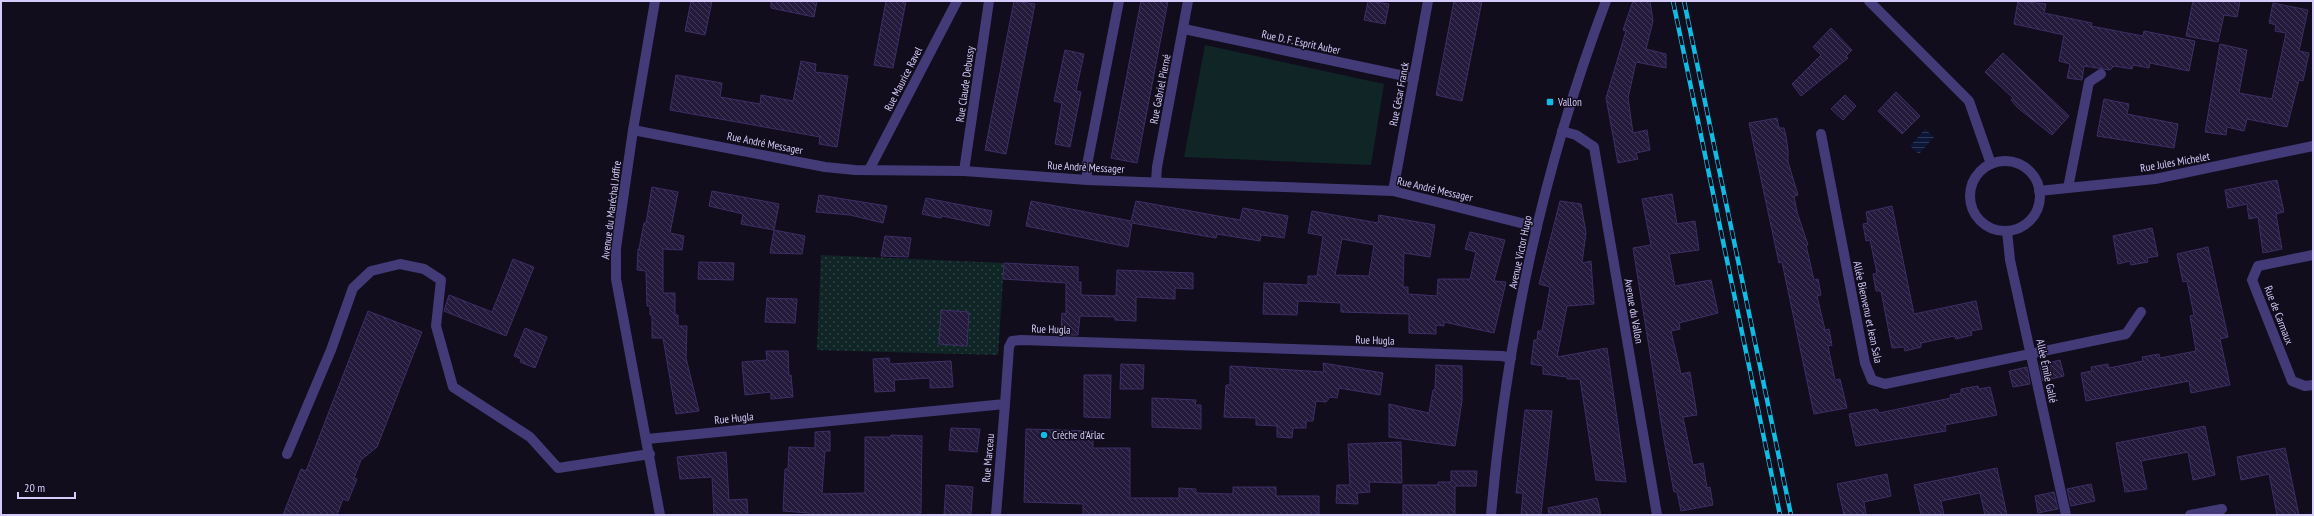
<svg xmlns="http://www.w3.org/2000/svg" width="2314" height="516" viewBox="0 0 2314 516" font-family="'PT Sans Narrow',sans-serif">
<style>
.green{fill:#102526}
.garden{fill:url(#garden-dots)}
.water{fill:url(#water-rules)}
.building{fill:url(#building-back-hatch);stroke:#3e2e66;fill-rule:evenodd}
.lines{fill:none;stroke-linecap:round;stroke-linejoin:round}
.minor{stroke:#433b78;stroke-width:10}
.rail-casing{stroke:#10bbe4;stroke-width:4.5}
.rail{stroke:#110d1c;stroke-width:3;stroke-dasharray:9;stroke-linecap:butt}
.poi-dot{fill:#10bbe4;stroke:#110d1c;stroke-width:1.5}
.labels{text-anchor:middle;stroke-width:3;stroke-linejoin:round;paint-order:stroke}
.street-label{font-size:11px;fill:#d6ccfb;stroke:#110d1c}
.poi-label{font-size:11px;fill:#d6ccfb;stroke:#110d1c;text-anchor:start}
</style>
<defs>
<pattern id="garden-dots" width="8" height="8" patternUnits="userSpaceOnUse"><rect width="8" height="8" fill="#102526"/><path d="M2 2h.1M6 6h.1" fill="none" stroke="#324346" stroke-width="1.8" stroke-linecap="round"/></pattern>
<pattern id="water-rules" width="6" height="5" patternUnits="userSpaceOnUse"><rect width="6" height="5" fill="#0c1737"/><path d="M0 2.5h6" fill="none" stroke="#2f3855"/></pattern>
<pattern id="building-back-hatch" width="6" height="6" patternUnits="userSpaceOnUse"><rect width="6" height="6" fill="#241a3c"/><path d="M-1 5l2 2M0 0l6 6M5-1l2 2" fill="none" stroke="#433a59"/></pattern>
</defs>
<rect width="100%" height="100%" fill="#110d1c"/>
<path class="green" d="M1205,45L1384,84L1371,165L1184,157Z"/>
<path class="garden" d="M821,255L1004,263L998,355L817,350Z"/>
<path class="water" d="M1925,129L1934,137L1919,154L1910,146Z"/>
<g class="building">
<path d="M691,1H712L705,35L685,31Z"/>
<path d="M771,1H817L814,17L771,8Z"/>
<path d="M886,1H906L893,68L874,65Z"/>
<path d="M1014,1L1035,4L1006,154L985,150Z"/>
<path d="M1141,1H1168L1137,163L1111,158Z"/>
<path d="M1368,1L1389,4L1385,24L1364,20Z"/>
<path d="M1454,1H1482L1462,101L1436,95Z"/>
<path d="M1633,1H1650L1653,21L1646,49L1666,54V68L1636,62L1628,98L1633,133L1647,130L1650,150L1636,153L1638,159L1618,163L1606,98L1626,31L1623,30Z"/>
<path d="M2018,1L2046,4L2044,13L2092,23L2091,26L2143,36L2144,31L2195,41L2189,71L2150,63L2149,68L2133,65L2132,69L2114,66L2110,70L2084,66L2082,80L2067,78L2070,64L2059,61L2064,35L2014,24Z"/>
<path d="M2193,1H2240L2237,17L2224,15L2218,42L2186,36Z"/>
<path d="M2273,3L2308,10L2299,51L2309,53L2303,81L2299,80L2287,127L2247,119L2244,131L2227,127L2226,135L2205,132L2220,44L2247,50L2239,93L2272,99L2286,33L2275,31L2276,25L2269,23Z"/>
<path d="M1831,28L1852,50L1846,56L1848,58L1801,96L1792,84L1821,55L1813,47Z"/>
<path d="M1065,50L1084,54L1076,91L1081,92L1070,147L1055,144L1062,103L1054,101Z"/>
<path d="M2003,53L2069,116L2052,135L2018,108L2011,100L2013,98L1985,72Z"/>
<path d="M801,61L816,64L815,72L848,76L837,147L819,144L820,137L670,110L676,75L722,83L720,97L760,104L761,95L793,101Z"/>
<path d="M1896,92L1920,116L1902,134L1878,111Z"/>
<path d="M1845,95L1856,106L1843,120L1831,109Z"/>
<path d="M2104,99L2129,104L2127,114L2178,124L2174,148L2097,136Z"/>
<path d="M1777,118L1779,128H1784L1786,136L1788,150V162L1798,195L1794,196L1797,212L1808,245H1806L1814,280L1818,279L1821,295L1817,296L1825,330L1829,329L1832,345L1828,346L1835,380L1840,379L1847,408L1814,414L1782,262L1779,263L1749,123Z"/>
<path d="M2277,180L2284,212L2276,214L2282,249L2263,253L2258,217L2249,219L2247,204L2228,208L2225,190Z"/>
<path d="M652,187L678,192L670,233L684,236L682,250L663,249V293H675V315H678V326H687L686,358L699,411L676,414L663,338H652V315H650V306H647L646,271L637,270L638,249H639L644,223H646Z"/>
<path d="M712,191L779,204L774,230L741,224L743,214L709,206Z"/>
<path d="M1672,194L1677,224L1695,221L1699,250L1669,254L1675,286L1711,280L1718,313L1679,323L1680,329L1671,331L1681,374L1690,372L1697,415L1683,417L1693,465L1703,463L1707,488L1710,487L1713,505L1681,511L1677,492H1674L1664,440L1633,248L1651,245L1642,199Z"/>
<path d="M819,195L887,206L883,223L850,215L816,212Z"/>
<path d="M926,198L992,211L989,226L942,216L941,218L922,214Z"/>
<path d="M1031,201L1131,221L1136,201L1240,220L1243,208L1288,216L1284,238L1261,235L1260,241L1217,234L1216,238L1132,223L1128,247L1026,226Z"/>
<path d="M1560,201L1581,204L1586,233L1582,263L1591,261L1594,304L1567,306L1557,357L1607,348L1626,482L1596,480L1580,379H1567V377L1543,374V366L1531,364L1534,340H1537L1538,331H1542L1550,287L1539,284Z"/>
<path d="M1892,206L1914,314L1976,301L1982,329L1971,331L1972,335L1956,339L1954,336L1921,343V347L1905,351L1904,347L1892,348L1881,291H1876L1873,274L1877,273L1870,240L1866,241L1863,224L1868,223L1866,212Z"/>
<path d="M1312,211L1378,223L1379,215L1435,225L1430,257L1404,253L1403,287H1408V294L1437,296L1438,279H1470L1476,252L1465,249L1470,232L1505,240L1494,281L1506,282L1494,333L1444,322V326L1436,325V334L1409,333V314L1341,312V303L1298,301L1297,315L1263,314L1264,283L1308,285V276H1317L1323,236L1308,233ZM1342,239L1374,245L1369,276L1335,275Z"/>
<path d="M2152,228L2158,256L2147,258L2148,262L2131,265L2130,261L2118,264L2113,236Z"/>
<path d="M774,230L805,236L802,254L770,253Z"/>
<path d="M885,236L911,238L908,257L881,256Z"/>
<path d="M2208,247L2228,337L2220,339L2230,385L2191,393L2189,381L2086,401L2081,373L2092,371L2091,367L2108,364L2109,368L2143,361L2142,357L2159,354L2160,358L2196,351L2190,316L2194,315L2187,281L2183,282L2177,254Z"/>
<path d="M513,259L534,267L506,336L444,311L449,295L492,312Z"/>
<path d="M699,262L734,263L733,280L698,279Z"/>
<path d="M1004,263L1078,267V282H1081V295L1116,296L1117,270L1193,273V289L1175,288V299L1136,297V321L1115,320V317L1080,316L1078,335H1066V329H1061L1062,313L1066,314V283L1003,279Z"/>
<path d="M767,298L797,299L795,323L765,322Z"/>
<path d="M941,310L969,312L967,346L939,344Z"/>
<path d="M368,311L422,332L377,447L361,460L354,478L357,479L348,501L343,499L337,515H283L301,469L306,471Z"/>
<path d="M525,328L547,337L535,368L520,362L521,359L514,356Z"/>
<path d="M766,351H788L789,376L791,375L793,397L771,399V392L745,395L742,362L767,360Z"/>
<path d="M889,358L890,364L951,361L953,387L930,388V378L894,380L895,391L875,392L873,359Z"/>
<path d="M2060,360L2064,376L2043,381L2040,365Z"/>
<path d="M1323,363L1383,373L1380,395L1339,388L1337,398L1330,397L1326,402L1316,401L1313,421H1306V428H1293L1292,438L1277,437V426L1256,425V418L1224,417L1226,385H1230V366L1324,372Z"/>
<path d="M1121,364L1144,365L1143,389H1120Z"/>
<path d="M1436,365L1462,366V401L1455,446L1389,437V404L1429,413L1433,390H1435Z"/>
<path d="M2027,367L2030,384L2013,387L2009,371Z"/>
<path d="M1084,375H1111L1110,418L1084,417Z"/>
<path d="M1978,386L1979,389L1990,387L1997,415L1945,425L1946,431L1856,446L1849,414L1877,409L1879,413L1951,398L1950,395L1961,393V389Z"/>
<path d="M1152,398L1196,400L1195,405H1201V429L1152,427Z"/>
<path d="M1525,410L1552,411L1541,515H1521L1523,493H1516Z"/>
<path d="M2205,426L2215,475L2193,480L2188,452L2141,461L2147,489L2125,492L2116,443Z"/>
<path d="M951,428L980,429L977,452L949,450Z"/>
<path d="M1026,429L1093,431V448H1130V498H1179V488L1196,489V493L1233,494V487H1276V496H1319V515H1083V504L1024,502Z"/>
<path d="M830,431V451H825L822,494L865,493V437H891V435L922,436L921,513H918V515H809V513L783,511L785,469H788L789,447L815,448V432Z"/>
<path d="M1401,442L1402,483L1369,482L1370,492L1357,493L1358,504L1336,503L1337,485H1350L1348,444Z"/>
<path d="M2285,448L2299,515H2277L2269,474L2241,480L2237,457Z"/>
<path d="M726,452L729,500L747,499L748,515H714L712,477L680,479L677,457Z"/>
<path d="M1997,468L2007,515H1985L1980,493L1941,501L1944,515H1921L1914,485Z"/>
<path d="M1451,471H1477L1476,486H1455V515H1403V485H1438V482H1451Z"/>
<path d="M1887,474L1891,496L1864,502L1866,515H1844L1837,484Z"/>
<path d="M2091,484L2095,501L2071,506L2067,489Z"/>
<path d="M946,485L973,487L971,515H944Z"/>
<path d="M2054,492L2058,509L2038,513L2035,496Z"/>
<path d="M1597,498L1601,515H1549L1548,508Z"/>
</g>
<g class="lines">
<g class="minor">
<path d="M655,1L633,130L616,248V279L660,515"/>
<path d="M1869,1L1969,101L1991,164"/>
<path d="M1184,29L1414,78"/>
<path d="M633,130L825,167L855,170L964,171L1087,180L1393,191L1537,227"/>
<path d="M1562,131L1576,135L1594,147L1657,515"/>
<path d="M1821,134L1865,363L1872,380L1885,384L2126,334L2141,312"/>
<circle cx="2005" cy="196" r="35"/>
<path d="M870,168L957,1"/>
<path d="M964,171L989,1"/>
<path d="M1087,180V165L1119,1"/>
<path d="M1156,182L1157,167L1188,1"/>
<path d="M2068,188L2089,82L2101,74"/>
<path d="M1393,191L1428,1"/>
<path d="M2039,191L2155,179L2313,146"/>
<path d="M2007,231L2010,260L2066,515"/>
<path d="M2313,255L2258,266L2252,280L2292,381L2305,386L2313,385"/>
<path d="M647,439L1005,404L1009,347L1012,341L1021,340L1502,356L1511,358"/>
<path d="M287,454L331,350L353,288L371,271L400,264L424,269L441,280L436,326L453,387L530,437L558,468L650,454"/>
<path d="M996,515L1005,404"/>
<path d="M1491,515C1506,340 1544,165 1606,1"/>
<path d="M2190,515L2222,509"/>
</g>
<g class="rail-casing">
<g id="rail">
<path d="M1673,1L1780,515"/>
<path d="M1684,1L1791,515"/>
</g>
</g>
<use href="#rail" class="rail"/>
</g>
<g class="poi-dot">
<rect x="1546" y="98" width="8" height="8" rx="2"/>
<circle cx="1044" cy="435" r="4"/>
</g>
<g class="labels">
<g class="street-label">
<text transform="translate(1301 42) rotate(12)" y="4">Rue D. F. Esprit Auber</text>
<text transform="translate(903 79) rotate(-63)" y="4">Rue Maurice Ravel</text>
<text transform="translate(965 84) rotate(-82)" y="4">Rue Claude Debussy</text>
<text transform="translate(1160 89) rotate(-79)" y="4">Rue Gabriel Pierné</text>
<text transform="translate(1399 94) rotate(-79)" y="4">Rue César Franck</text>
<text transform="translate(765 143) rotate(11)" y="4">Rue André Messager</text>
<text transform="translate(2175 162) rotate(-10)" y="4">Rue Jules Michelet</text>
<text transform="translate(1086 167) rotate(3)" y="4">Rue André Messager</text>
<text transform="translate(1435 189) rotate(13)" y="4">Rue André Messager</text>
<text transform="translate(611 210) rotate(-83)" y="4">Avenue du Maréchal Joffre</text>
<text transform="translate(1520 252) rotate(-78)" y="4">Avenue Victor Hugo</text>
<text transform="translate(1634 311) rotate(80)" y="4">Avenue du Vallon</text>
<text transform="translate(1868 312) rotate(78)" y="4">Allée Bienvenu et Jean Sala</text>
<text transform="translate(2279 315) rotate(69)" y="4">Rue de Carmaux</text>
<text transform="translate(1051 329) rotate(2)" y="4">Rue Hugla</text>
<text transform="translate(1375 340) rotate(2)" y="4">Rue Hugla</text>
<text transform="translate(2047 371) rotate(78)" y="4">Allée Émile Gallé</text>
<text transform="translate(734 418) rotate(-6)" y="4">Rue Hugla</text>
<text transform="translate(988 458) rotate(-85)" y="4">Rue Marceau</text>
</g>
<g class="poi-label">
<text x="1558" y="106">Vallon</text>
<text x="1052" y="439">Crèche d'Arlac</text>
</g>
</g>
<rect width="2314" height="516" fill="none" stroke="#d6ccfb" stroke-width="4"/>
<path d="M18 492v6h57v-6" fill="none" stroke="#d6ccfb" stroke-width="2"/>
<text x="24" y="492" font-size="12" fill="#d6ccfb" stroke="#110d1c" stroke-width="3" paint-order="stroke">20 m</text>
</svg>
